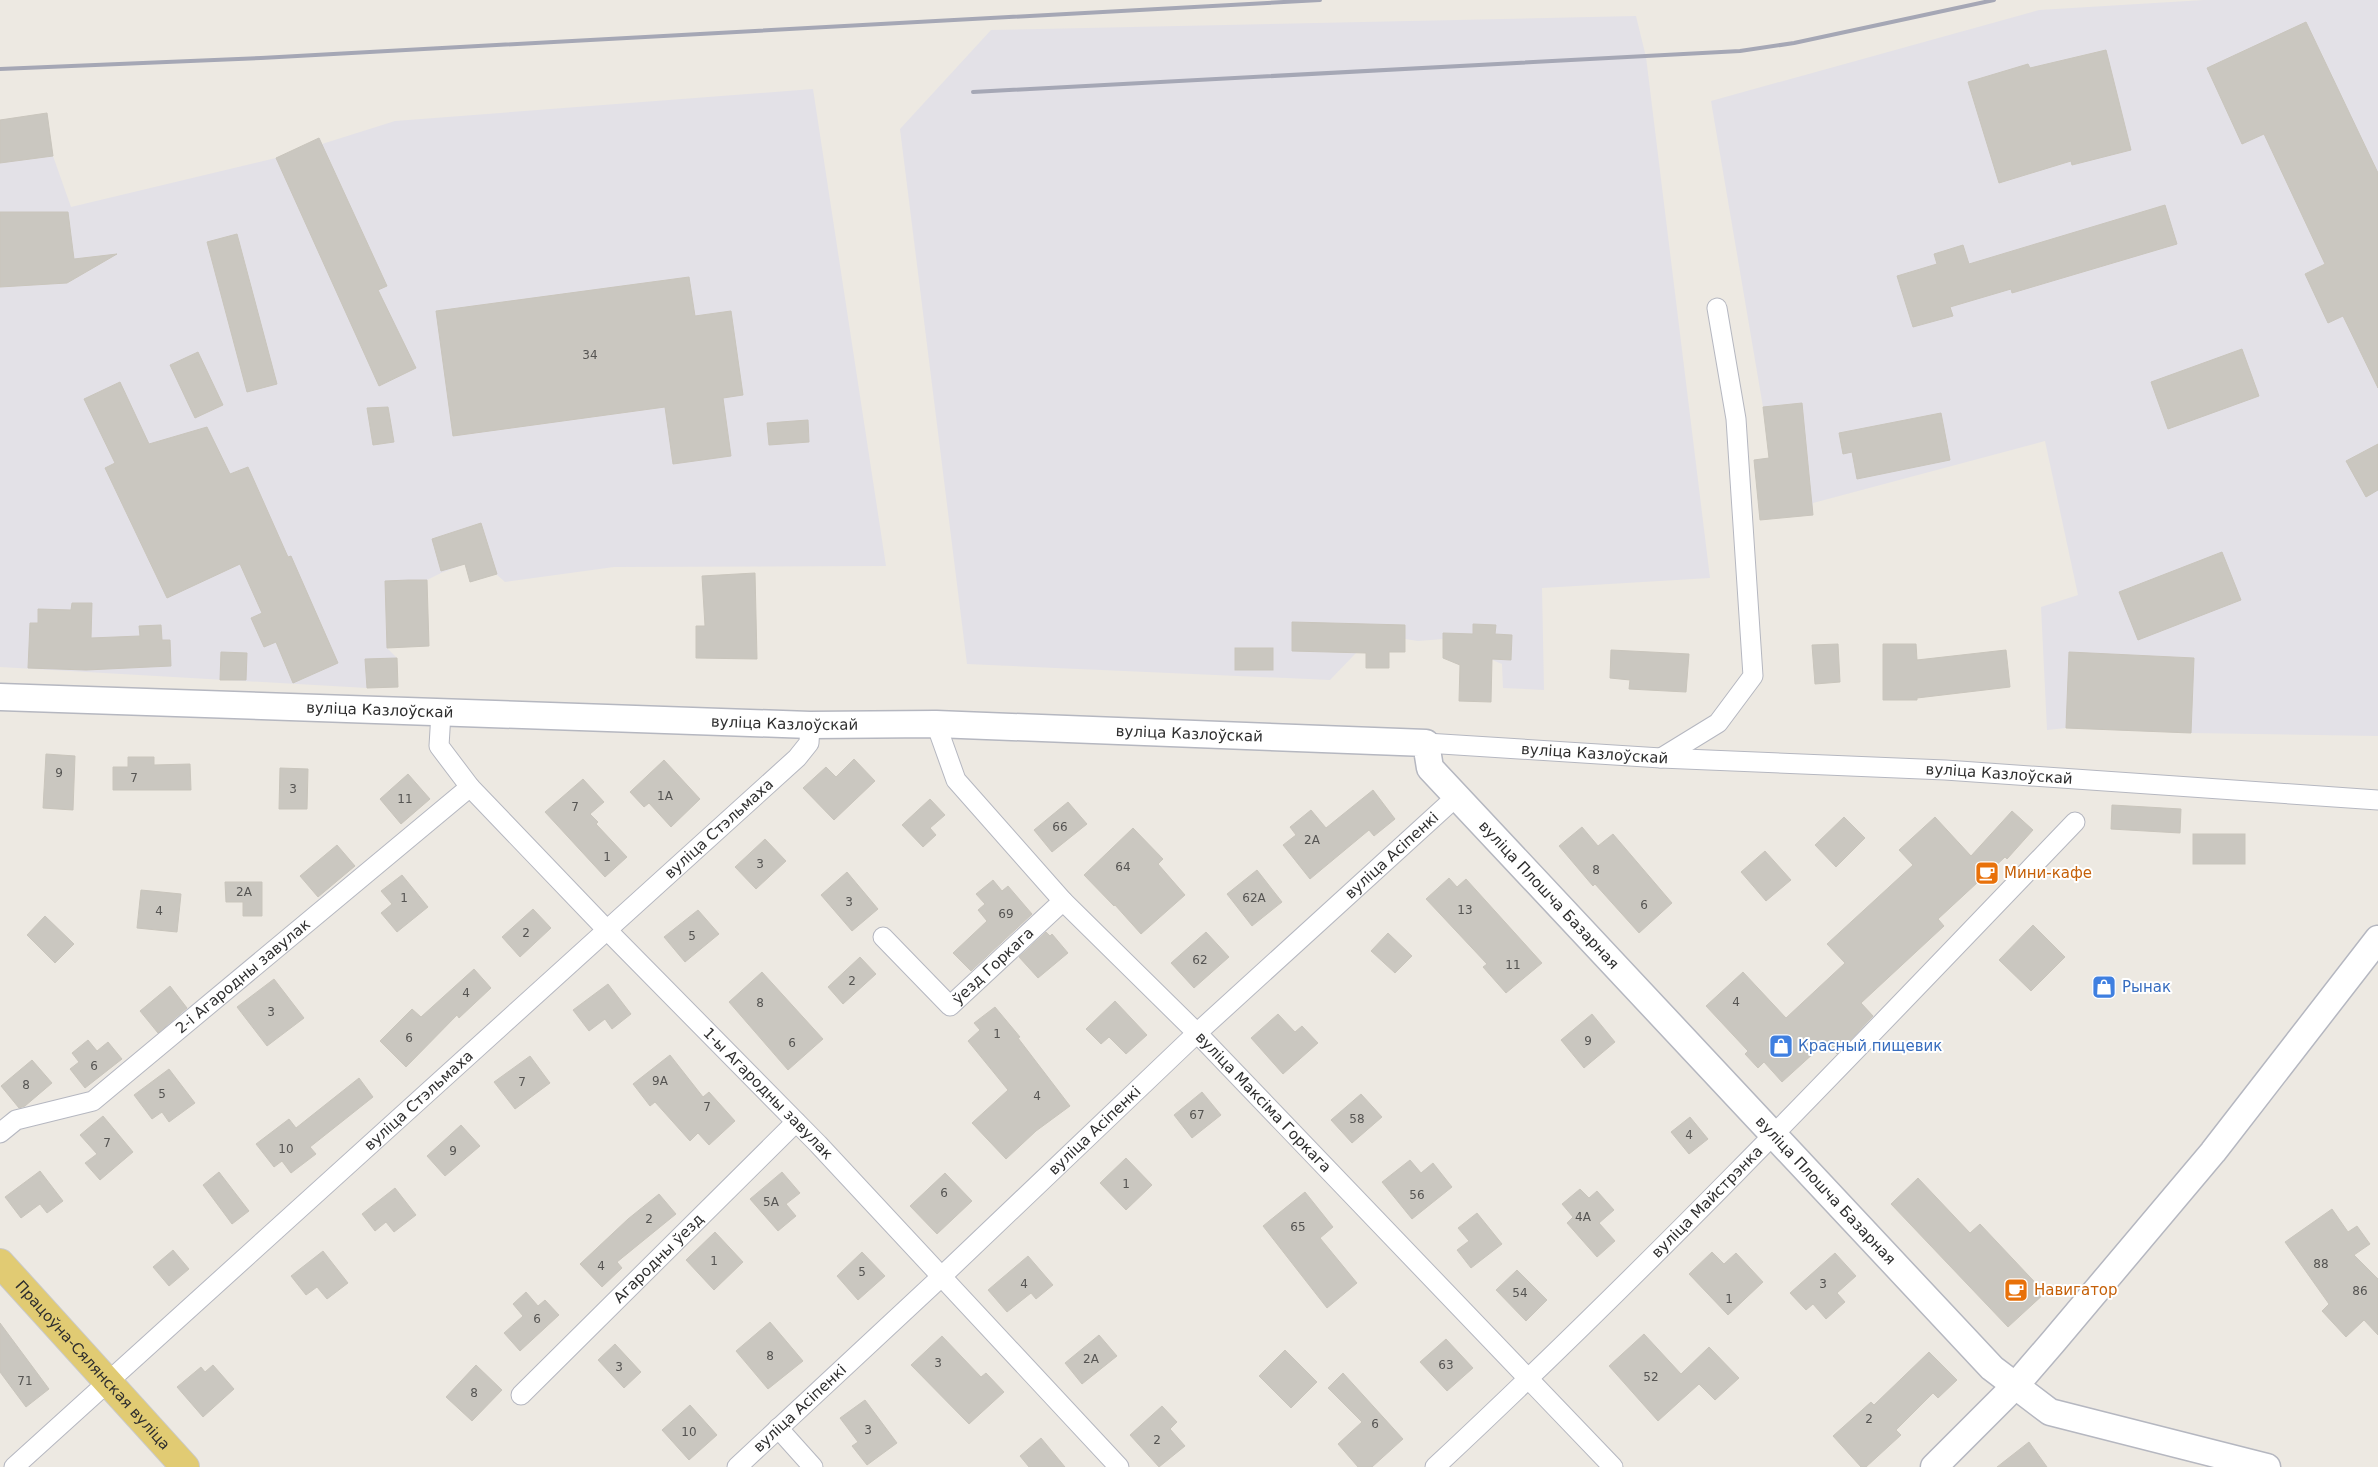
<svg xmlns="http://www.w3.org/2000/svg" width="2378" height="1467" viewBox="0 0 2378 1467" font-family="'DejaVu Sans',sans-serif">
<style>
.industrial{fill:#e3e1e7}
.building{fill:#cac7c0;stroke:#c9c5bc}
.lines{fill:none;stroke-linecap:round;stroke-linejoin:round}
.street-casing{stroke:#b5b7c0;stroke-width:21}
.secondary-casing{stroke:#b5b7c0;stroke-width:29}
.primary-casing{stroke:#c9c9c9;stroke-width:30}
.street{stroke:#fff;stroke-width:19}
.secondary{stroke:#fff;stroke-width:26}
.primary{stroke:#e1cb73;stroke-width:28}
.rail{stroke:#a5a7b5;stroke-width:4}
.labels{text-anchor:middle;stroke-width:4;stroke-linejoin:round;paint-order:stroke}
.number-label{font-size:12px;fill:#555452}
.street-label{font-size:15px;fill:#2e2e2e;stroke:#fff}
.food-label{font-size:15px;fill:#c56008;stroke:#fff;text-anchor:start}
.shop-label{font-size:15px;fill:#366cbe;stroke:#fff;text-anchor:start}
</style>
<rect width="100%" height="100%" fill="#ede9e2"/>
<g class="industrial">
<path d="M2204,0H2378V736L2191,733L2066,728L2047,730L2041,607L2078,595L2045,441L1813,503V515L1760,520L1754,460L1769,458L1763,407L1711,101L2039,10Z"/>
<path d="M1636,16L1646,57L1710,578L1542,588L1544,690L1503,688L1502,664L1443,639L1418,641L1405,639L1356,653L1330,680L967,664L900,129L991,30Z"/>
<path d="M813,89L886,566L614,567L505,582L496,574L470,582L465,564L441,573L427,580L429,646L387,648L397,658L398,687L367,688L0,667V120L47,113L53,156L71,207L276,158L320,138L322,144L395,121Z"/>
</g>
<g class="building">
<path d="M2306,22L2378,173V388L2343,316L2328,323L2305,274L2325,264L2264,134L2242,144L2207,68Z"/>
<path d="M2106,50L2131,150L2072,165L2071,161L1999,183L1968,82L2028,64L2030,68Z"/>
<path d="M47,113L53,156L0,163V120Z"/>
<path d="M319,138L387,286L378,290L416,368L379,386L276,158Z"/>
<path d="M2165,205L2177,244L2012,293L2011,289L1950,307L1953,316L1913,327L1897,276L1937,264L1934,254L1963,245L1969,264Z"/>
<path d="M0,212H68L74,259L117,254L67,283L0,287Z"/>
<path d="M237,234L277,384L247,392L207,242Z"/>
<path d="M689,277L695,316L731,311L743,395L723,398L731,456L673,464L665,407L453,436L436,311Z"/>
<path d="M2242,349L2259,396L2168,429L2151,382Z"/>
<path d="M198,352L223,405L195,418L170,365Z"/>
<path d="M120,382L149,444L207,427L230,474L248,467L288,557L291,556L338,663L293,683L276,642L264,647L251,618L262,613L240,564L167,598L105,468L115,463L84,399Z"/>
<path d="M1802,403L1813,515L1760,520L1754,460L1769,458L1763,407Z"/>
<path d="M388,407L394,442L373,445L367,408Z"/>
<path d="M1941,413L1950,460L1857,479L1852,452L1843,454L1839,433Z"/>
<path d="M808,420L809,442L769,445L767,423Z"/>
<path d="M2378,444V490L2366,497L2346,461Z"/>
<path d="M481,523L497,574L470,582L465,564L441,571L432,539Z"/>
<path d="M2222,552L2241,600L2138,640L2119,592Z"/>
<path d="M755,573L757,659L696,658V626H705L702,576Z"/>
<path d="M409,580H427L429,646L387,648L385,581Z"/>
<path d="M72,603H92L91,638L140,636L139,626L161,625L162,640H170L171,666L86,670L28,668L30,623H38V609L71,610Z"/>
<path d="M1292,622L1405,625V652H1389V668H1366V653L1292,651Z"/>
<path d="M1473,624L1496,625L1495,634L1512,635L1511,660L1492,659L1491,702L1459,701L1460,665L1443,658V633L1473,634Z"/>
<path d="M1838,644L1840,682L1815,684L1812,645Z"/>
<path d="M1883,644H1916L1917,660L2006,650L2010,687L1917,698V700H1883Z"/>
<rect x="1235" y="648" width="38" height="22"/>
<path d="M1611,650L1689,654L1686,692L1629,689L1630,680L1610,678Z"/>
<path d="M221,652L247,653L246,680H220Z"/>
<path d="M2069,652L2194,658L2191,733L2066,728Z"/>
<path d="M397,658L398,687L367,688L365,659Z"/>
<path d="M46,754L75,756L73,810L43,808Z"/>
<path d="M128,757H154V765L190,764L191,790H113V767H128Z"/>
<path d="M854,759L875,781L834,820L803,788L826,767L836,777Z"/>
<path d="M664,760L700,799L671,827L649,803L644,807L630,792Z"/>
<path d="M280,768L308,769L307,809H279Z"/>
<path d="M408,774L430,799L401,824L380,799Z"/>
<path d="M583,779L604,802L590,814L598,822L596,824L627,857L605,877L545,812Z"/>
<path d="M1373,790L1395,819L1374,836L1369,830L1310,879L1283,845L1296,835L1290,827L1311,810L1326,828Z"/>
<path d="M930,799L945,815L930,828L936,835L923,847L902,825Z"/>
<path d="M1068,802L1087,824L1052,852L1034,830Z"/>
<path d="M2112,805L2181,809L2180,833L2111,829Z"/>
<path d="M2012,811L2033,830L2007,859L2005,857L1938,919L1944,926L1861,1003L1873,1016L1837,1054L1826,1042L1782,1082L1764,1062L1758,1068L1745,1054L1748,1051L1706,1006L1743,972L1786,1018L1845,963L1827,944L1913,865L1899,850L1935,817L1971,856Z"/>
<path d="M1844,817L1865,838L1836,867L1815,845Z"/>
<path d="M1582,827L1598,846L1613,834L1672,903L1639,933L1595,884L1593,886L1559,846Z"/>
<path d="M1133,828L1163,859L1158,864L1185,895L1141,934L1115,905L1114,906L1084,875Z"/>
<rect x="2193" y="834" width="52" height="30"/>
<path d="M765,839L786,861L756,889L735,867Z"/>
<path d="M337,845L355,866L318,897L300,876Z"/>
<path d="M1765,851L1791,880L1766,901L1741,872Z"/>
<path d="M1257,870L1282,902L1252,926L1227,894Z"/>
<path d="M847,872L878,909L852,931L821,895Z"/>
<path d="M402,875L428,907L397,932L381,913L392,904L381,891Z"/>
<path d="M1449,878L1457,887L1466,879L1542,963L1506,993L1483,967L1487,964L1426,899Z"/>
<path d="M993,880L1002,891L1008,886L1032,914L971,971L953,953L987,921L978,910L985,904L976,894Z"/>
<path d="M225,882H262V916H243V902H226Z"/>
<path d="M141,890L181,894L177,932L137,928Z"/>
<path d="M533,909L551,928L520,957L502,937Z"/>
<path d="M698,910L719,934L685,962L664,937Z"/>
<path d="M45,916L74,944L55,963L27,935Z"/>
<path d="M2033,925L2065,957L2031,991L1999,960Z"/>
<path d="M1046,932L1050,936L1052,934L1068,953L1038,978L1019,957Z"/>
<path d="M1206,932L1229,957L1194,988L1171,963Z"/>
<path d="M1388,933L1412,956L1395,973L1371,951Z"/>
<path d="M860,957L876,974L843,1004L828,987Z"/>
<path d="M474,969L491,988L459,1018L457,1015L406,1067L380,1041L412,1009L421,1017Z"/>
<path d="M762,972L823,1039L788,1070L729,1002Z"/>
<path d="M274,979L304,1018L267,1046L237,1007Z"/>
<path d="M608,984L631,1014L612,1029L605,1019L589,1031L573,1010Z"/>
<path d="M170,986L187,1008L158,1033L140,1011Z"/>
<path d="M1115,1001L1147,1035L1126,1054L1109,1037L1101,1044L1086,1029Z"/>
<path d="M995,1007L1020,1037L1018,1038L1070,1106L1036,1131L1006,1159L972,1123L1008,1090L968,1041L980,1030L974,1023Z"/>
<path d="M1278,1014L1295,1032L1302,1026L1318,1043L1283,1074L1251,1038Z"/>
<path d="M1592,1014L1615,1042L1584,1068L1561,1040Z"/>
<path d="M88,1040L97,1051L108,1042L122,1059L85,1088L70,1069L79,1062L72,1053Z"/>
<path d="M670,1055L703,1097L709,1092L735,1121L709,1145L698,1133L690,1141L655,1102L650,1106L633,1084Z"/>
<path d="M530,1056L550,1083L515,1109L494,1082Z"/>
<path d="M32,1060L52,1083L25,1106L19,1108L1,1086Z"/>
<path d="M169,1069L195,1103L169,1122L162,1112L152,1119L134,1095Z"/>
<path d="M359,1078L373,1097L310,1147L316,1154L291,1173L282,1161L274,1167L256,1144L289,1119L296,1128Z"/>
<path d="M1202,1092L1221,1115L1192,1138L1174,1115Z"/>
<path d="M1361,1094L1382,1117L1352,1143L1331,1120Z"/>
<path d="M103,1116L133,1152L100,1180L85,1163L97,1154L80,1135Z"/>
<path d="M1690,1117L1708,1139L1689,1154L1671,1132Z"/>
<path d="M461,1125L480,1146L445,1176L427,1156Z"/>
<path d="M1126,1158L1152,1185L1126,1210L1100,1183Z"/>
<path d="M1410,1160L1421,1173L1433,1163L1452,1187L1412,1219L1382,1182Z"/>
<path d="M40,1171L63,1201L47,1213L40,1204L21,1218L5,1197Z"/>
<path d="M219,1172L249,1211L232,1224L203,1185Z"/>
<path d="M782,1172L800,1193L786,1204L796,1216L778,1231L750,1199Z"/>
<path d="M945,1173L972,1201L937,1234L910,1206Z"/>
<path d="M1918,1178L1970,1233L1980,1224L2045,1293L2008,1327L1891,1204Z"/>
<path d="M395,1188L416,1215L394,1232L386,1222L375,1231L362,1214Z"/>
<path d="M1580,1189L1589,1198L1597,1191L1614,1210L1599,1223L1615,1241L1597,1257L1567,1223L1573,1217L1562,1204Z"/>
<path d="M1305,1192L1333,1227L1320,1238L1357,1283L1327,1308L1263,1226Z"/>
<path d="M659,1194L676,1214L617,1262L622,1268L602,1287L580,1264L628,1219Z"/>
<path d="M2332,1209L2348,1232L2357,1226L2370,1244L2354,1255L2378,1279V1335L2364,1320L2346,1337L2322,1311L2329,1304L2285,1242Z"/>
<path d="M1477,1213L1502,1244L1471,1268L1457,1250L1469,1241L1458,1228Z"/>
<path d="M715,1232L743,1262L714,1290L686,1260Z"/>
<path d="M173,1250L189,1269L169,1286L153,1267Z"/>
<path d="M323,1251L348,1283L327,1299L317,1287L306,1295L291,1276Z"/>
<path d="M862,1252L885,1276L858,1300L837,1276Z"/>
<path d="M1712,1252L1724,1264L1736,1253L1763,1282L1728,1315L1689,1274Z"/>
<path d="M1835,1253L1856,1276L1837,1293L1845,1302L1826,1319L1813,1304L1806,1310L1790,1293Z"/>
<path d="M1028,1256L1053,1285L1036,1299L1031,1293L1007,1312L988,1290Z"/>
<path d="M1517,1270L1547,1300L1526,1321L1496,1290Z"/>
<path d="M526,1292L538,1306L545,1300L559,1315L520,1351L504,1333L523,1316L513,1304Z"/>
<path d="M770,1322L803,1361L768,1389L736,1351Z"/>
<path d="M0,1323L49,1389L26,1407L0,1372Z"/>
<path d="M1644,1334L1681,1374L1709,1347L1739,1378L1715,1400L1699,1384L1658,1421L1609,1366Z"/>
<path d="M1099,1335L1117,1356L1082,1384L1065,1363Z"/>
<path d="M942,1336L981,1377L986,1373L1004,1392L969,1424L911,1365Z"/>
<path d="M1446,1339L1473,1368L1447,1391L1420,1362Z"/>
<path d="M615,1344L641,1372L624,1388L598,1360Z"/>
<path d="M1285,1350L1317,1382L1291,1408L1259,1376Z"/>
<path d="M1929,1352L1957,1380L1938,1398L1933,1393L1896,1430L1901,1435L1866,1467H1861L1833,1436L1871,1402L1874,1405Z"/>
<path d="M213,1365L234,1389L203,1417L177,1387L201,1367L205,1372Z"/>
<path d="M476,1365L502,1390L472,1421L446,1397Z"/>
<path d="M1343,1373L1403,1439L1372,1467H1358L1338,1444L1362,1422L1328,1388Z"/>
<path d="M865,1400L897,1443L867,1465L852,1446L858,1442L840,1418Z"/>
<path d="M690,1405L717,1435L689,1460L662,1430Z"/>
<path d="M1162,1406L1177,1422L1170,1429L1185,1446L1159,1467L1130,1435Z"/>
<path d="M1041,1438L1065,1467H1029L1020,1456Z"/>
<path d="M2029,1442L2047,1467H1997Z"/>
</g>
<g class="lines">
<g class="street-casing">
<g id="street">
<path id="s1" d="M441,713L439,746L470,787L607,930L818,1144L1119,1467"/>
<path id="s2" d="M936,724L956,780L1063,901L1197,1033L1613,1467"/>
<path id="s3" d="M1426,743L1661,758L1945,770L2378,800"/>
<path d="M1661,758L1718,723L1753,676L1736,419L1717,308"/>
<path id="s4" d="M883,937L950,1006L1063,901"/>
<path id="s5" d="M0,1133L16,1120L93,1101L470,787"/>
<path id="s6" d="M521,1395L796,1122"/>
<path d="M778,1428L813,1467"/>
<path id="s7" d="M14,1467L797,758L809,743L810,725"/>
<path id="s8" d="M737,1467L941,1277L1197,1033L1456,797"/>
<path id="s9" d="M1435,1467C1657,1260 1865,1041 2075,822"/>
</g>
</g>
<g class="secondary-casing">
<g id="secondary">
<path id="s10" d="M0,697L810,725L936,724L1426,743L1430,768L1992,1368L2050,1412L2267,1467"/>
<path d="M1934,1467L2015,1386L2053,1342L2213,1152L2378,939"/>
</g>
</g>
<g class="primary-casing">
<g id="primary">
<path id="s11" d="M0,1263L185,1467"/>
</g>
</g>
<use href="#street" class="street"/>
<use href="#secondary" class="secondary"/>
<use href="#primary" class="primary"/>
<g class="rail">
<path d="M0,69L261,58L1320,0"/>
<path d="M973,92L1740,51L1794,43L1994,0"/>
</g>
</g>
<defs>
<g id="cafe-square" transform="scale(1.25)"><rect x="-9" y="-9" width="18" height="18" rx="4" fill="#e8710a" stroke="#fff"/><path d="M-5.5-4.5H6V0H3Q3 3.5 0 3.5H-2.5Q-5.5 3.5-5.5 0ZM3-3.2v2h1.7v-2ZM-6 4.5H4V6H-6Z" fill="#fff"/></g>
<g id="shop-square" transform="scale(1.25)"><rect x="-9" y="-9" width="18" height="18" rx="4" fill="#3f7fe0" stroke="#fff"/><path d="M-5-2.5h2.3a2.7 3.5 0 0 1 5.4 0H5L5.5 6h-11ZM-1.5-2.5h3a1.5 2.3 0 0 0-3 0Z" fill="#fff"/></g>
</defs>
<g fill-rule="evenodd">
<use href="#cafe-square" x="1987" y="873"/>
<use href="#shop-square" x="2104" y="987"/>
<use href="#shop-square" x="1781" y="1046"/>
<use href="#cafe-square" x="2016" y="1290"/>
</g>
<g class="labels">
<g class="number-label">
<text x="590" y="359">34</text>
<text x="59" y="777">9</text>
<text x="134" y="782">7</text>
<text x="293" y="793">3</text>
<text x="665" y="800">1А</text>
<text x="405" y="803">11</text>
<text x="575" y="811">7</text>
<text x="1060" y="831">66</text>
<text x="1312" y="844">2А</text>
<text x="607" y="861">1</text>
<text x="760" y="868">3</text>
<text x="1123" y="871">64</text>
<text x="1596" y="874">8</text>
<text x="244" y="896">2А</text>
<text x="404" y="902">1</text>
<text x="1254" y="902">62А</text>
<text x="849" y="906">3</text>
<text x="1644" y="909">6</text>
<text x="1465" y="914">13</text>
<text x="159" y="915">4</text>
<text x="1006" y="918">69</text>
<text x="526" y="937">2</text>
<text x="692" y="940">5</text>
<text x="1200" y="964">62</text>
<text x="1513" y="969">11</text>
<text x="852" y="985">2</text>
<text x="466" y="997">4</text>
<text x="1736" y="1006">4</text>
<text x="760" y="1007">8</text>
<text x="271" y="1016">3</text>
<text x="997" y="1038">1</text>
<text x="409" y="1042">6</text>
<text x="1588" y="1045">9</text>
<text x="792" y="1047">6</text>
<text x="94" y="1070">6</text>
<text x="660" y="1085">9А</text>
<text x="522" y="1086">7</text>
<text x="26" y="1089">8</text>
<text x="162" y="1098">5</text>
<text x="1037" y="1100">4</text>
<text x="707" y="1111">7</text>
<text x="1197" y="1119">67</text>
<text x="1357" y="1123">58</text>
<text x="1689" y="1139">4</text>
<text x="107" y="1147">7</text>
<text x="286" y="1153">10</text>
<text x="453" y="1155">9</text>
<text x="1126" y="1188">1</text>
<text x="944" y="1197">6</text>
<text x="1417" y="1199">56</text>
<text x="771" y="1206">5А</text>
<text x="1583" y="1221">4А</text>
<text x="649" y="1223">2</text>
<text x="1298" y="1231">65</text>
<text x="714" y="1265">1</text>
<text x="2321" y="1268">88</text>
<text x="601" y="1270">4</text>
<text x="862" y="1276">5</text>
<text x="1024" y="1288">4</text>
<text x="1823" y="1288">3</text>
<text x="2360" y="1295">86</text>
<text x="1520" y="1297">54</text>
<text x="1729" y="1303">1</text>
<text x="537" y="1323">6</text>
<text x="770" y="1360">8</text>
<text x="1091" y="1363">2А</text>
<text x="938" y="1367">3</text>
<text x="1446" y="1369">63</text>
<text x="619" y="1371">3</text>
<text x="1651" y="1381">52</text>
<text x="25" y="1385">71</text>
<text x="474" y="1397">8</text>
<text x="1869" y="1423">2</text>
<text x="1375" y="1428">6</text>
<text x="868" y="1434">3</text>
<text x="689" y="1436">10</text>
<text x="1157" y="1444">2</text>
</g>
<g class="street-label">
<text dy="5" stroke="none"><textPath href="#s10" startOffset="380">вуліца Казлоўскай</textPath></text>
<text dy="5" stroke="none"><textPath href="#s10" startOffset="785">вуліца Казлоўскай</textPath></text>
<text dy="5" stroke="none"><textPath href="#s10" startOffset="1190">вуліца Казлоўскай</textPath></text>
<text dy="5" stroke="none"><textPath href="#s3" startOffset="169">вуліца Казлоўскай</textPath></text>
<text dy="5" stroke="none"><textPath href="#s3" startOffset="574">вуліца Казлоўскай</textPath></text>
<text dy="5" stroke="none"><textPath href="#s7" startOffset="951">вуліца Стэльмаха</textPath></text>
<text dy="5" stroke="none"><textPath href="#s8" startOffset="896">вуліца Асіпенкі</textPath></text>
<text dy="5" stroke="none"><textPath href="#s10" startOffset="1626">вуліца Плошча Базарная</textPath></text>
<text dy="5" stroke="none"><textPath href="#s4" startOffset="155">ўезд Горкага</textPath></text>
<text dy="5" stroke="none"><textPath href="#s5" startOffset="295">2-і Агародны завулак</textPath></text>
<text dy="5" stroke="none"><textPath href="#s1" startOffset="512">1-ы Агародны завулак</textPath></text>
<text dy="5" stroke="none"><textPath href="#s7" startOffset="546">вуліца Стэльмаха</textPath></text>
<text dy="5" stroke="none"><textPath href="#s2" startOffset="505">вуліца Максіма Горкага</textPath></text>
<text dy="5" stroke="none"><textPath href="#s8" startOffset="491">вуліца Асіпенкі</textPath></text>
<text dy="5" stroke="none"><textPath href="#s10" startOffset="2031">вуліца Плошча Базарная</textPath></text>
<text dy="5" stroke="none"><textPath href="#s9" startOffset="380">вуліца Майстрэнка</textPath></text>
<text dy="5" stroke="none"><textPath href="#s6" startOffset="194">Агародны ўезд</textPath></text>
<text dy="5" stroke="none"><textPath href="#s11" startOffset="138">Працоўна-Сялянская вуліца</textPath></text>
<text dy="5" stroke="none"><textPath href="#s8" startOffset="86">вуліца Асіпенкі</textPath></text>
</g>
<g class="food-label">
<text x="2004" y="878">Мини-кафе</text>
<text x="2034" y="1295">Навигатор</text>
</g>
<g class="shop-label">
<text x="2122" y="992">Рынак</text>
<text x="1798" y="1051">Красный пищевик</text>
</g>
</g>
</svg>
